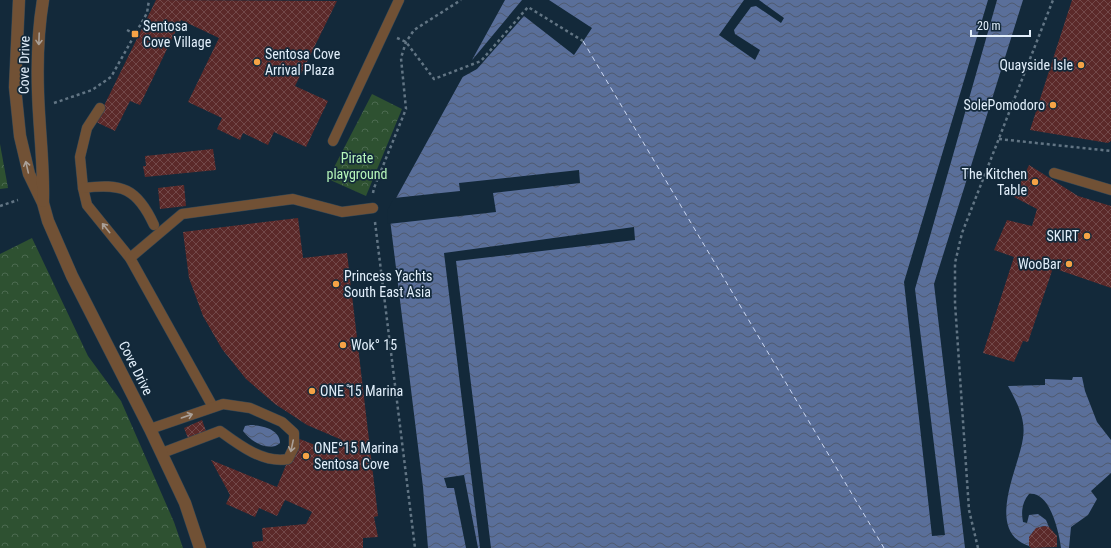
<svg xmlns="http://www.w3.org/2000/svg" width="1111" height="548" viewBox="0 0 1111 548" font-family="'Roboto Condensed',sans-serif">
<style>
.forest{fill:url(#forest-crowns)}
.water{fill:url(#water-waves)}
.pier{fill:#13293a}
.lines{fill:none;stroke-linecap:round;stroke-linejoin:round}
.ferry{stroke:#cbd8f4;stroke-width:1;stroke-dasharray:5 4;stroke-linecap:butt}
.building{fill:url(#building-cross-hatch)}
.lane-casing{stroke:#304555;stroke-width:11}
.street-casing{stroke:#304555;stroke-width:13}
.path{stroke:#627584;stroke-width:2.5;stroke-dasharray:3 3;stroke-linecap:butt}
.lane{stroke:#715135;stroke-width:10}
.street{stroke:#715135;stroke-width:12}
.oneway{stroke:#aaa098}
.poi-dot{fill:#f5a346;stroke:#13293a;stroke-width:1.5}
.labels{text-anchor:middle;stroke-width:3.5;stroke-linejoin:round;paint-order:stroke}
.poi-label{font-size:14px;fill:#e2effb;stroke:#13293a;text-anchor:start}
.street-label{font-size:14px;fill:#e2effb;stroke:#13293a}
.park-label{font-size:14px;fill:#b5f5b9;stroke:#13293a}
</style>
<defs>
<pattern id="forest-crowns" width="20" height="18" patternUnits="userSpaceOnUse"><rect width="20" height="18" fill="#2e5131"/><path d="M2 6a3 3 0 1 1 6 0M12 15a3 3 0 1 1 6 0" fill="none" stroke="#4c6a50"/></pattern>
<pattern id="water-waves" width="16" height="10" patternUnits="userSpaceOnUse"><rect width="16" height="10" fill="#5a6f9a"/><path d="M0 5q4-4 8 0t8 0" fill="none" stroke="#4e5a6f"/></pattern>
<pattern id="building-cross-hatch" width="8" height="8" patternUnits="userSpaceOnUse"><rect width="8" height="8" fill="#5b2929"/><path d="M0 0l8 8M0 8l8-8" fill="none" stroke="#724849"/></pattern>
</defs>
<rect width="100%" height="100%" fill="#13293a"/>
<g class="forest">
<path d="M372,94L402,109L366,196L328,179Z"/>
<path d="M0,144L8,188L0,189Z"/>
<path d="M32,238L88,356L121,401L174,522L183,548H0V254Z"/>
</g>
<g class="water">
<path d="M505,0H1023L934,284L965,548H428L423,487L389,211Z"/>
<path d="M1073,377H1082L1085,391L1097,422L1111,440V473L1091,491L1097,499L1088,515L1071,527L1069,548H1061C1059,532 1050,491 1029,494C1022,502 1021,512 1023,522L1027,523L1029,515L1038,514L1046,520L1049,527C1036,523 1029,534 1029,546C984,531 1019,468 1023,438C1026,419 1017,402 1008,386L1045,385V379L1072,380Z"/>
<path d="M250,425C261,425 280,429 280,443C269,453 250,441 243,431L245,426Z"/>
</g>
<g class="pier">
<path d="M522,0H549L592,28L574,55L524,16L477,69L459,79L469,61L473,59Z"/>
<path d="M744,0H759L784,18L781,23L756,6L751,7L734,30L735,34L760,50L755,60L719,35Z"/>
<path d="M988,0H997L915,289L945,535L932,536L904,282Z"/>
<path d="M579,170L580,183L493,193L496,212L388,224L387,211L394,198L460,191L459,183Z"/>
<path d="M634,227L635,240L456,261L491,548H480L444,253Z"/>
<path d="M464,475L478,548H466L454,488H447L444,478Z"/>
</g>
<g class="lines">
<path class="ferry" d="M583,41L884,548"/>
</g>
<g class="building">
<path d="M156,0L337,1L295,86L328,101L306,147L274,132L268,145L243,133L240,140L217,129L222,118L188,102L219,38L181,20L140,105L130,101L115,131L96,122Z"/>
<path d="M1072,0H1111V141L1108,143L1030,130Z"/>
<path d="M213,149L216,170L145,177L143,166H146L145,156Z"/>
<path d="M1029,165L1078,196L1111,206V288L1053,268L1028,342L1023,341L1014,362L983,353L1014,257L994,250L1007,220L1032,226L1037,209L1014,197Z"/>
<path d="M184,185L186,206L160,209L158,188Z"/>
<path d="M298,218L303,258L347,253L378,516L374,517L378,537L363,538V548H253L252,542L263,541L262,528L306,524L312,512L285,500L277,516L259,508L255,517L226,504L230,495L211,460L277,487L297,438L323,448L324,444L338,450L342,440L307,425L275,404L246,379L222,349L203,316L189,278L183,232Z"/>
<path d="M202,420L206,431L188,438L184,428Z"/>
<path d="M1045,526L1049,527L1057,536V547L1031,548L1029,546V537L1036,528Z"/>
</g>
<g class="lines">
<g class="lane-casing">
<g id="lane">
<path d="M100,108L87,128L80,157L83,188L87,205L130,258L213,407"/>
<path d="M333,141L399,0"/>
<path d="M1054,173L1111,190"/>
<path d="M83,188C122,183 137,188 154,225"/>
<path d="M130,258L182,214L293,199L342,212L373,208"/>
<path d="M150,429L223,404L250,408L282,422L294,433V447L288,459C264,464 239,445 220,431L162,453"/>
</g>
</g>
<g class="street-casing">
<g id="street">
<path d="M19,0L15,87L20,136L29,174L43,203L48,221L72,276L150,429L185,503L200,548"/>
<path d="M43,201C44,165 39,128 38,92C37,61 38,30 43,0"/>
</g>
</g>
<g class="path">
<path d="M127,30L135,34"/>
<path d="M397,38L406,42L434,79L481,61L528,7L583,41"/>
<path d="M54,103L92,90L111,77L147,13L149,0"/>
<path d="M999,139L1111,151"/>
<path d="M373,193L374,188L406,109L401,58L406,42L414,30L461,0"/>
<path d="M0,206L18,200"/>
<path d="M375,222L415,548"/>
<path d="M978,548L969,510L955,303V263L962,233L1053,0"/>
</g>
<use href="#lane" class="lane"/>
<use href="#street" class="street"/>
</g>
<defs><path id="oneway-shaft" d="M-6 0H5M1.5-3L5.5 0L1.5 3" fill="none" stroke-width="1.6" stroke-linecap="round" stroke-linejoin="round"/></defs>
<g class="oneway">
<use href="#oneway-shaft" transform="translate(39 39) rotate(92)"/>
<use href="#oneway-shaft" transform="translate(27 167) rotate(-103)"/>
<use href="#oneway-shaft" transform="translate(106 228) rotate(-129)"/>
<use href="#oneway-shaft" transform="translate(187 416) rotate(-19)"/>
<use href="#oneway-shaft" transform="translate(292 446) rotate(102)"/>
</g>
<g class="poi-dot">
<rect x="131" y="30" width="8" height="8" rx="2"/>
<circle cx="257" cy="62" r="4"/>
<circle cx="1081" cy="65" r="4"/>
<circle cx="1053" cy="105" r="4"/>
<circle cx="1035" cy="182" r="4"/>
<circle cx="1087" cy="236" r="4"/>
<circle cx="1069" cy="264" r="4"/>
<circle cx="336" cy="284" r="4"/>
<circle cx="343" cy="345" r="4"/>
<circle cx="312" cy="391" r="4"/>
<circle cx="306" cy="456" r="4"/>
</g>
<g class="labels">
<g class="poi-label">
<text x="143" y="31">Sentosa<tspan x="143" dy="16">Cove Village</tspan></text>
<text x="265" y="59">Sentosa Cove<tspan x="265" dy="16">Arrival Plaza</tspan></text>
<text x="1073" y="70" text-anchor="end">Quayside Isle</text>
<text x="1045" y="110" text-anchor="end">SolePomodoro</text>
<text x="1027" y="179" text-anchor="end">The Kitchen<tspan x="1027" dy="16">Table</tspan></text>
<text x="1079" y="241" text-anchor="end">SKIRT</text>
<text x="1061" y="269" text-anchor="end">WooBar</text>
<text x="344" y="281">Princess Yachts<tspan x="344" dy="16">South East Asia</tspan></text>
<text x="351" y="350">Wok° 15</text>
<text x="320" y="396">ONE ̊15 Marina</text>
<text x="314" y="453">ONE°15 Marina<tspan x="314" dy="16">Sentosa Cove</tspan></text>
</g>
<g class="street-label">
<text transform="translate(24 65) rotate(-89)" y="5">Cove Drive</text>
<text transform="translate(136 368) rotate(63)" y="5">Cove Drive</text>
</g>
<g class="park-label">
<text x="357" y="163">Pirate<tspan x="357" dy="16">playground</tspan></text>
</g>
</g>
<path d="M971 30v6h59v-6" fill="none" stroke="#e2effb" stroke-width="2"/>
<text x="977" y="30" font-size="12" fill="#e2effb" stroke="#13293a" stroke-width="3" paint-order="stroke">20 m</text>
</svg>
